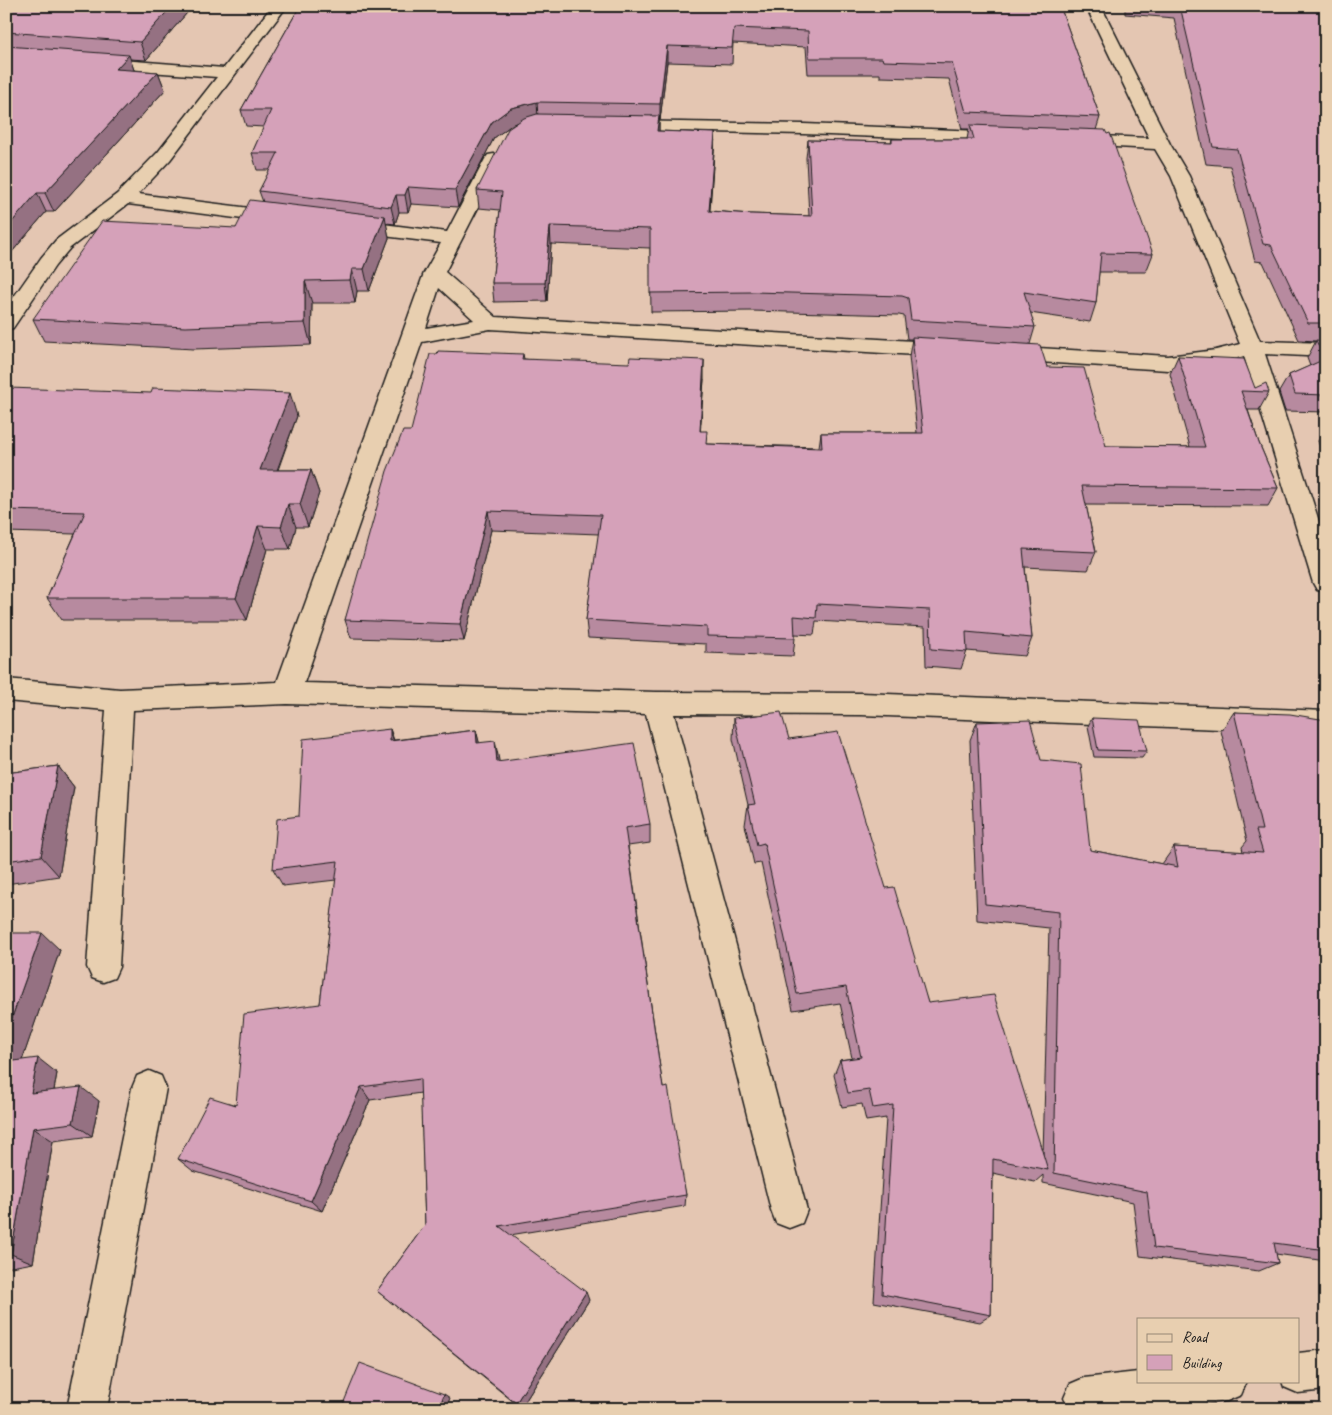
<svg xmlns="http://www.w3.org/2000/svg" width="1332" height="1415" viewBox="0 0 1332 1415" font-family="Caveat,sans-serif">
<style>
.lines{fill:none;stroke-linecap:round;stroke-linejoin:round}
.street-casing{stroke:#1c1c1c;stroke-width:3}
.street{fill:#e8cfb0;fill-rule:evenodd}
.wall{fill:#b78a9f;stroke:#1c1c1c;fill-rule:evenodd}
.shaded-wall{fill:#957182;stroke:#1c1c1c}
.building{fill:#d5a1b9;stroke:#1c1c1c}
</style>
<rect width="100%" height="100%" fill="#e4c6b2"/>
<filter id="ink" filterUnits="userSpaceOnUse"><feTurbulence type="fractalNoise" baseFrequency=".02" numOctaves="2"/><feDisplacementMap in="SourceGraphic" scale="10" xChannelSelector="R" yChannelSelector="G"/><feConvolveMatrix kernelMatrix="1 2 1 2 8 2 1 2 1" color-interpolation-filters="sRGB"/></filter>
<g filter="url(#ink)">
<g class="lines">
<g class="street-casing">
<g id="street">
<path d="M272,6H287L170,160L138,194L281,212L288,214L290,218L288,222L281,224L128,204L70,248L55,266L13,328L6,330V308L41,258L56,240L117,194L158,152L217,77L96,68L90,66L88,63L90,60L96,58L224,68Z"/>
<path d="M1086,6H1101L1170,144L1189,176L1260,341L1326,343V357L1265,354L1326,543V592L1317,590L1313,583L1244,356L1217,364L1168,370L1007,360L999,358L996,353L999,348L1007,346L1168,356L1216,350L1240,344L1171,176L1155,149L1076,145L1070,144L1067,140L1070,136L1076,135L1149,138Z"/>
<path d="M621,121L804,124L1006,132L1012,133L1015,137L1012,141L1006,142L804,134L615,130L612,126L615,122Z"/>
<path d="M494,154L500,155L503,159L445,272L496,317L949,343L956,345L960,350L956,355L949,357L490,329L422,342L304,683L657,692L861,693L1326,711V733L861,715L674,714L807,1210L802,1223L789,1228L776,1223L771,1210L646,714L287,704L133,710L119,967L114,978L103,982L92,978L87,967L106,710L6,701V679L120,689L277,682L424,273L441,243L351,232L344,230L341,226L344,222L351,220L447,232L485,159L488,155ZM439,288L474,320L426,328Z"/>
<path d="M149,1071L161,1076L166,1088L107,1409H67L132,1088L137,1076Z"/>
<path d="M1326,1350V1390L1298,1393L1284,1387L1282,1381H1298V1353Z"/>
<path d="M1138,1372V1381H1247L1241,1395L1227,1401L1160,1409H1069L1064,1398L1070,1384L1084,1378Z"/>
</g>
</g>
<use href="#street" class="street"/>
</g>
<g class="wall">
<path d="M6,6H193L146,60L130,59L134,70L158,72L165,90L54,212H46L6,259Z"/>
<path d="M300,6H1060L1100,117L1096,130L1153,254L1146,272H1099L1096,303L1090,322L1030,313L1035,327L1030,344L1106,446L1190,447L1170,374L1178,356L1255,388L1269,392L1259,410H1248L1259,443L1278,488L1268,506L1086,505L1096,552L1088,570L1025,567L1032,638L1025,656L967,651L961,669L926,666L925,627L816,621L814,635L795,634V638L793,656L706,653V644L588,638L586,620L599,534L491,530L464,641L351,638L345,620L411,431L523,354L524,359L704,379L700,431L706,444L819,447L821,433H917L909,356L912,339H907L904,316L899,315L752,311L651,312L650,248L551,244L547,301L494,302L492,283L500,210L479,208L477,190L516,123L513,124L494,138L458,207L411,204L408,212H399L395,224L386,223L389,238L369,291H357L355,303H312L311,345L194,349L44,341L33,319L236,228L263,202L259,191L270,170H257L252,153L264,127L246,126L241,110ZM733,43L806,47L808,74H880V77L949,79L962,129H969L967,139H892L891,142L808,140L806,158L809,216L751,214L710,211L714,151L715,133L659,131V120H660L667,62L732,64Z"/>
<path d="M1125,6H1326V412L1285,411L1279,392L1289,375L1310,366L1307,358L1316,341L1299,340L1263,262L1255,261L1230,166L1206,164L1174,18L1125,14Z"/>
<path d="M6,392L297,416L278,470H311L319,493L308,527H296L290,549H267L247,620H62L47,598L75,534L6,532Z"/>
<path d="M1326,429V465L1318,441Z"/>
<path d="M1326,492V513L1320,500Z"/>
<path d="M1234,712L1326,720V1261L1276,1254L1278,1263L1259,1271L1140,1256L1133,1202L1043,1183V1175L1035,1182L993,1173L991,1315L980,1322L874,1302L886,1118L866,1121L862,1104L842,1107L834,1075L840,1060L852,1058L840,1003L793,1010L761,863L754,864L745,825L748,805L733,739L734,718L789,739L886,888L928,1003L1043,1155L1049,928L977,920L970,740L977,722L1041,760L1090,850L1162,864L1174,847L1243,852L1242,847L1247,841L1221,731Z"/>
<path d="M1092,718L1147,751L1142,758L1094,757L1088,726Z"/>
<path d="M390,729L394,740L476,730L479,743L499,762L650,824V843L628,846L663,1088L686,1195L685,1206L510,1235L589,1300L521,1408L377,1291L425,1225L421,1093L370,1100L322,1211L193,1171L178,1159L236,1105L320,1004L336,880L283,886L273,869L299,816Z"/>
<path d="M58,766L74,787L59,876L6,884V773Z"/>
<path d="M6,933L60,950L22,1060L57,1073L54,1090L99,1101L92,1136L53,1141L33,1263L6,1268Z"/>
</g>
<g class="shaded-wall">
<path d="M172,6H193L146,60L140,42Z"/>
<path d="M667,46V62L660,120V104Z"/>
<path d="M129,55L135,73L116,69Z"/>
<path d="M158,72L165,90L54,212L45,193Z"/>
<path d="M537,102L538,118L513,124L494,138L458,207L455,190L492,122L511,108Z"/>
<path d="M659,116V134L657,131Z"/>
<path d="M715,133L714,151L708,229L709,211Z"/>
<path d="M408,187L411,204L408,212L405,195Z"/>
<path d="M37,193L46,212L6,259V229Z"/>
<path d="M396,195L399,212L395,224L391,207Z"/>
<path d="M385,216L389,238L369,291L364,269Z"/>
<path d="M550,226L551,244L547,301L545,283Z"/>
<path d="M352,269L357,291L355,303L350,280Z"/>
<path d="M305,281L312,303L311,345L305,323Z"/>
<path d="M704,360V379L699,450L700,431Z"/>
<path d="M290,393L297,416L269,492L260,470Z"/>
<path d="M311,470L319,493L308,527L300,504Z"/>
<path d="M288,504L296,527L290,549L281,527Z"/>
<path d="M488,511L491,530L464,641L460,624Z"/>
<path d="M258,526L267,549L247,620L236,598Z"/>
<path d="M390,729L396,749L390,741Z"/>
<path d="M476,730L481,749L477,743Z"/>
<path d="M495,741L499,760L501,781L497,762Z"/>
<path d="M58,766L74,787L59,876L41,856Z"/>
<path d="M42,933L60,950L16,1078L6,1071V1034Z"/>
<path d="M38,1058L57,1073L51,1107L31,1093Z"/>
<path d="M81,1087L99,1101L92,1136L73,1123Z"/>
<path d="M361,1087L370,1100L322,1211L311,1201Z"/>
<path d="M33,1128L53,1141L33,1263L11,1254Z"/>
<path d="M586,1292L589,1300L521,1408L516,1403Z"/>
<path d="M444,1394L450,1398L446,1409H439Z"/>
</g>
<g class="building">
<path d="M6,6H172L140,42L6,32Z"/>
<path d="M300,6H1060L1100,117L966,112L952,63L883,61L882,58H809L808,31L734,28L732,48L667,46L660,104L537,102L511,108L492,122L455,190L408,187L405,195H396L391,207L259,191L278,153H252L271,110H241Z"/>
<path d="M1180,6H1326V323H1308L1271,245L1263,244L1237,149L1213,147Z"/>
<path d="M6,46L129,55L116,69L158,72L45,193H37L6,229Z"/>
<path d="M537,114L659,116L657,131L715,133L709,211L751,214L812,216L808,140L892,142V139H974L970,125L1105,130L1107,134L1110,133L1153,254L1101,253L1096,303L1024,292L1035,327L911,320L908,298L902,296L753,292L650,293V229L550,226L545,283H492L502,192L477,190L508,129L524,118Z"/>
<path d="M250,200L385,216L364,269H352L350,280L305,281V323L185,327L33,319L102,221L236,228Z"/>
<path d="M912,337L1040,345L1047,367L1084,368L1106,446L1205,447L1178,356L1244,359L1255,388L1266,383L1269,392L1241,391L1259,443L1278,488L1082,486L1096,552L1023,549L1032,638L966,632L967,652L931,649L930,610L817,604L816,618L794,616L795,638L707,636V627L586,620L601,515L488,511L460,624L345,620L387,471L403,431H411L430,354H437L438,351L523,354L522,359L629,363L630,357L704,360L700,431H707L706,444L822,448L821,433H923Z"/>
<path d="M1316,340L1326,341V395L1295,394L1289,375L1325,359Z"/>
<path d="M9,388L151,393L153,388L290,393L260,470H311L300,504H288L281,527L258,526L236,598H47L85,512L6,510V392Z"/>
<path d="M781,712L789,739L838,732L886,888L894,887L928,1003L994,995L1048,1170L993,1159L991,1315L882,1294L893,1105L873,1108L869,1090L848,1093L840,1060L861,1057L846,987L797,994L764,843L757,845L748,805L755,804L734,718Z"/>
<path d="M1234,712L1290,714L1326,720V1250L1274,1243L1278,1263L1154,1248L1147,1192L1054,1173L1059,912L985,904L977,722L1030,720L1041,760L1081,764L1090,850L1178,867L1174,847L1263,853L1256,830H1262Z"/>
<path d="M1092,718L1139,720L1147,751L1098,750Z"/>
<path d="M390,729V741L476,730L477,743L495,741L497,762L634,743L650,824L625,828L663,1088L668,1087L686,1195L499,1226L586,1292L516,1403L377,1291L425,1225L420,1079L361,1087L311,1201L178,1159L210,1097L236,1105L244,1014L320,1004L338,861L273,869L277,819L299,816L303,739Z"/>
<path d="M58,766L41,856L6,861V773Z"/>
<path d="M6,933H42L6,1034Z"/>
<path d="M38,1058L31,1093L81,1087L73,1123L33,1128L11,1254L6,1255V1062Z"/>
<path d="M360,1363L444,1394L439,1409H341Z"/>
</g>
</g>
<rect width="1332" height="1415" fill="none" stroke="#e8cfb0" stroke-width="25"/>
<rect x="12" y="12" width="1307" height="1390" fill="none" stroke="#1c1c1c" stroke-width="2" filter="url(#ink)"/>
<rect x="1137" y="1318" width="162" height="65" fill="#e8cfb0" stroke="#968775"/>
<rect x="1147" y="1334" width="25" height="8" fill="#e8cfb0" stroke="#968775"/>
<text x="1182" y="1342" font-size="15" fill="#1c1c1c">Road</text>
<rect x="1147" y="1355" width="25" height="15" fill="#d5a1b9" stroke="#968775"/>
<text x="1182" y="1368" font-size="15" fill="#1c1c1c">Building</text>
</svg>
